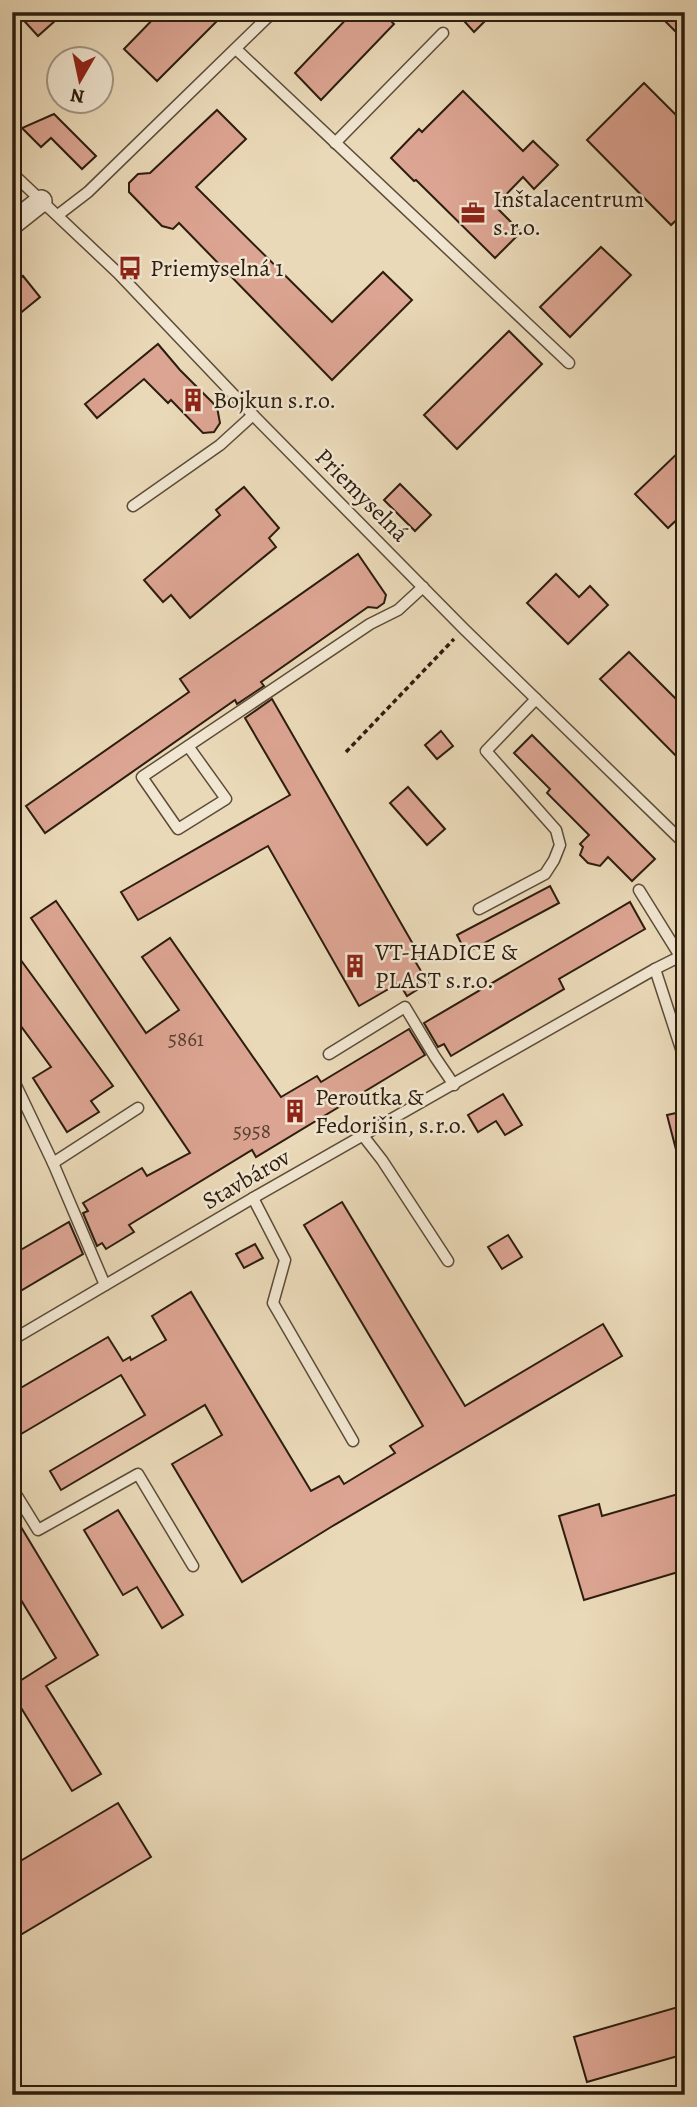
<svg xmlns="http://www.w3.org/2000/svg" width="697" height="2107" viewBox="0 0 697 2107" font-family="Alegreya,serif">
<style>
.building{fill:#dca492;stroke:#2c1d0e;stroke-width:2}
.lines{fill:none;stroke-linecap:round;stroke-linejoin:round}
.service-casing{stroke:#5c4c38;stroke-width:13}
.minor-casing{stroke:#5c4c38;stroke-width:24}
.path{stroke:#2c1d0e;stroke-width:3.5;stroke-dasharray:5 3.5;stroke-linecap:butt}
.service{stroke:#f1e6d1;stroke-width:10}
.minor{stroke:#f1e6d1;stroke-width:21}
.labels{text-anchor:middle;stroke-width:5;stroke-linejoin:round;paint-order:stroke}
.number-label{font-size:21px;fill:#583f2f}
.poi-label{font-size:24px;fill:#2c1d0e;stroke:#f1e6d1;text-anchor:start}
.street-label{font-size:24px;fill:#2c1d0e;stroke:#f1e6d1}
</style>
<rect width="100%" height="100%" fill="#ead9b8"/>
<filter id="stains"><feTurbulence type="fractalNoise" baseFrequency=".00286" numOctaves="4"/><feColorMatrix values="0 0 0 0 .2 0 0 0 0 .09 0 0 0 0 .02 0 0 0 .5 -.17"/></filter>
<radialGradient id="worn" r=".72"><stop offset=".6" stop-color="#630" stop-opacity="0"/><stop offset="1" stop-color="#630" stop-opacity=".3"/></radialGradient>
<g class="building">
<path d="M16,12H65L38,36Z"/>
<path d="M160,12H226L157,81L124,49Z"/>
<path d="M353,12H382L394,24L321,100L295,73Z"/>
<path d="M456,12H494L474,32Z"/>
<path d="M656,12H685V41Z"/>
<path d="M644,83L685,124V212L671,225L587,140Z"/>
<path d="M463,91L523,151L533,141L558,165L534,189L523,177L495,206L521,232L495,258L416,180L414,181L391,158L419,129L422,132Z"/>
<path d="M217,110L246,139L196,187L332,322L383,272L412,300L332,380L179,223L173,229L162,226L129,192V183L138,174L150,173Z"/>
<path d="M54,114L96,156L82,169L51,138L41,147L22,128Z"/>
<path d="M601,247L631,275L570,337L540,307Z"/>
<path d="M23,276L40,297L12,320V285Z"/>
<path d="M509,331L542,364L457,449L424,415Z"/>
<path d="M158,344L180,370L217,407L220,423L214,432L203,433L171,400L168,403L144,379L97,418L85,404Z"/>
<path d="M685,446V512L668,528L635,494Z"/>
<path d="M400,484L431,515L415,531L384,500Z"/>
<path d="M244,487L279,528L269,538L276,547L190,618L171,595L163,602L144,580L220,515L216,510Z"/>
<path d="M358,554L386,595L384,603L377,608L368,607L261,682L264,686L237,704L235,700L45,833L26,806L189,692L180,679Z"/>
<path d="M556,574L579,597L590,586L608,605L568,644L527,603Z"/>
<path d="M629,652L685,708V765L600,679Z"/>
<path d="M272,699L421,958L415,961L428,983L407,996L399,983L359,1006L268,846L138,920L121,892L290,795L245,718Z"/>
<path d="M441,731L453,746L437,759L425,745Z"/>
<path d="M532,735L655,859L632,881L608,857L600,866L588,863L580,855L583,847L580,844L589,835L547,793L550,789L514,753Z"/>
<path d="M408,787L445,829L427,845L390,803Z"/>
<path d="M550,886L559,903L466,953L457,935Z"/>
<path d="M56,901L146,1033L179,1010L142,957L170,938L281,1097L317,1076L321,1082L409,1029L425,1055L256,1157L252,1150L129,1225L134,1232L106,1249L102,1243L97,1246L83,1213L88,1211L83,1203L142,1168L147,1176L190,1153L31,918Z"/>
<path d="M630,902L645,929L559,979L564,989L451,1056L444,1044L438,1047L424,1023Z"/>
<path d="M12,948L113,1086L91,1101L99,1112L67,1132L33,1078L51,1067L12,1014Z"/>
<path d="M503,1094L522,1125L505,1135L496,1121L478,1132L468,1115Z"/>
<path d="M685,1111V1160L679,1161L667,1115Z"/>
<path d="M342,1202L465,1406L603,1324L622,1356L331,1527L242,1582L172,1464L222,1435L205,1405L61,1490L50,1471L145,1415L121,1375L21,1434L12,1420V1393L108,1337L123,1361L130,1357L131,1360L166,1340L152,1316L191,1292L311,1491L339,1476L344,1484L395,1453L390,1446L423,1426L304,1225Z"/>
<path d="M69,1222L83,1254L12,1296V1255Z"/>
<path d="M508,1235L522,1257L502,1269L488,1247Z"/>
<path d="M255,1244L263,1258L244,1268L236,1254Z"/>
<path d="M685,1492V1570L584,1600L559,1516L599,1504L602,1516Z"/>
<path d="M118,1510L183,1615L162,1628L137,1587L123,1595L84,1530Z"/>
<path d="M12,1512L98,1655L46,1686L101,1774L72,1791L12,1693V1686L56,1658L12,1585Z"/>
<path d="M118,1803L151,1857L12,1940V1866Z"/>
<path d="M685,2005V2054L587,2082L574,2037Z"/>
</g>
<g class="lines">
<g class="service-casing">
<g id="service">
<path d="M236,49L569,363"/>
<path d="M335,143L443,33"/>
<path d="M12,173L118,273L253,415L464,629L685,844"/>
<path d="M58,215L88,192L273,12"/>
<path d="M133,506L220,445L253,415"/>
<path d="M188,746L226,799L178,829L142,777L370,624L398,610L423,587"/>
<path d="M639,890L680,956"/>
<path d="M479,909L545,874L554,860L560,845L556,830L486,751L536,699"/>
<path d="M655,969L685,1061"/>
<path d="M329,1054L405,1007L435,1057L454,1085"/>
<path d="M12,1077L53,1163L105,1285"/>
<path d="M364,1137L382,1160L448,1261"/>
<path d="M53,1163L138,1108"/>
<path d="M253,1198L285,1260L273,1303L353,1441"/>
<path d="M12,1340L253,1198L655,969L685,954"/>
<path d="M12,1488L38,1530L138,1474L193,1566"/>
</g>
</g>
<g class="minor-casing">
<path id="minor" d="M12,224L41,201"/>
</g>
<path class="path" d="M346,752L454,639"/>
<use href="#service" class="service"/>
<use href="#minor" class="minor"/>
</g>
<defs>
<g id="office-bare" transform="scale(1.89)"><path d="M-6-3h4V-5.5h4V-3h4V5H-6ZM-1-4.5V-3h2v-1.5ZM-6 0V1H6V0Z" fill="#8f2418" stroke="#f1e6d1" stroke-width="2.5" paint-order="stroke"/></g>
<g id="bus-bare" transform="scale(1.89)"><path d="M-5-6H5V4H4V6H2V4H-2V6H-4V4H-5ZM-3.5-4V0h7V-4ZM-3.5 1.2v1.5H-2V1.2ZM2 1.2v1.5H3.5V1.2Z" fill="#8f2418" stroke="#f1e6d1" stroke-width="2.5" paint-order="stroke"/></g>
<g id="building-bare" transform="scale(1.89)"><path d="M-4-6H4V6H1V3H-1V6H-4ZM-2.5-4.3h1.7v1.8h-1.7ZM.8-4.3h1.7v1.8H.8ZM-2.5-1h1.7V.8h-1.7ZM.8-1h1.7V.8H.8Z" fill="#8f2418" stroke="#f1e6d1" stroke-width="2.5" paint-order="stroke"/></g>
</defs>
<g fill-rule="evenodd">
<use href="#office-bare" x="473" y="213"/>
<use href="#bus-bare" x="130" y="268"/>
<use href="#building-bare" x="193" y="400"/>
<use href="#building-bare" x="355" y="966"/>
<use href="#building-bare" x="295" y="1111"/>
</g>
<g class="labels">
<g class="number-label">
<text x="186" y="1046">5861</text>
<text x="252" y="1138">5958</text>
</g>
<g class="poi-label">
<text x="493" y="207">Inštalacentrum<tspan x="493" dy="28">s.r.o.</tspan></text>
<text x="150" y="276">Priemyselná 1</text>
<text x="213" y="408">Bojkun s.r.o.</text>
<text x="375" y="960">VT-HADICE &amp;<tspan x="375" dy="28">PLAST s.r.o.</tspan></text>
<text x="315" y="1105">Peroutka &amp;<tspan x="315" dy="28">Fedorišin, s.r.o.</tspan></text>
</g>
<g class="street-label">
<text transform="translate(362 495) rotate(45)" y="8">Priemyselná</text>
<text transform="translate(246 1179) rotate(-30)" y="8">Stavbárov</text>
</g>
</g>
<rect width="697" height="2107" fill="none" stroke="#ead9b8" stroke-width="42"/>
<rect x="14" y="14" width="669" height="2079" fill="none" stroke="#2c1d0e" stroke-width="3.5"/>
<rect x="21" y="21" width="655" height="2065" fill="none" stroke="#2c1d0e" stroke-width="2"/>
<g transform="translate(80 80) rotate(189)"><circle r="33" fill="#f1e6d1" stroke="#a29683" stroke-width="2"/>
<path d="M0-5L12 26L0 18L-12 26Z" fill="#8f2418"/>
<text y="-10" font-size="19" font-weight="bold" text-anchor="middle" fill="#2c1d0e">N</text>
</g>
<rect width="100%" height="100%" filter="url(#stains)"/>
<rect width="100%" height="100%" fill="url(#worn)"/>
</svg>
